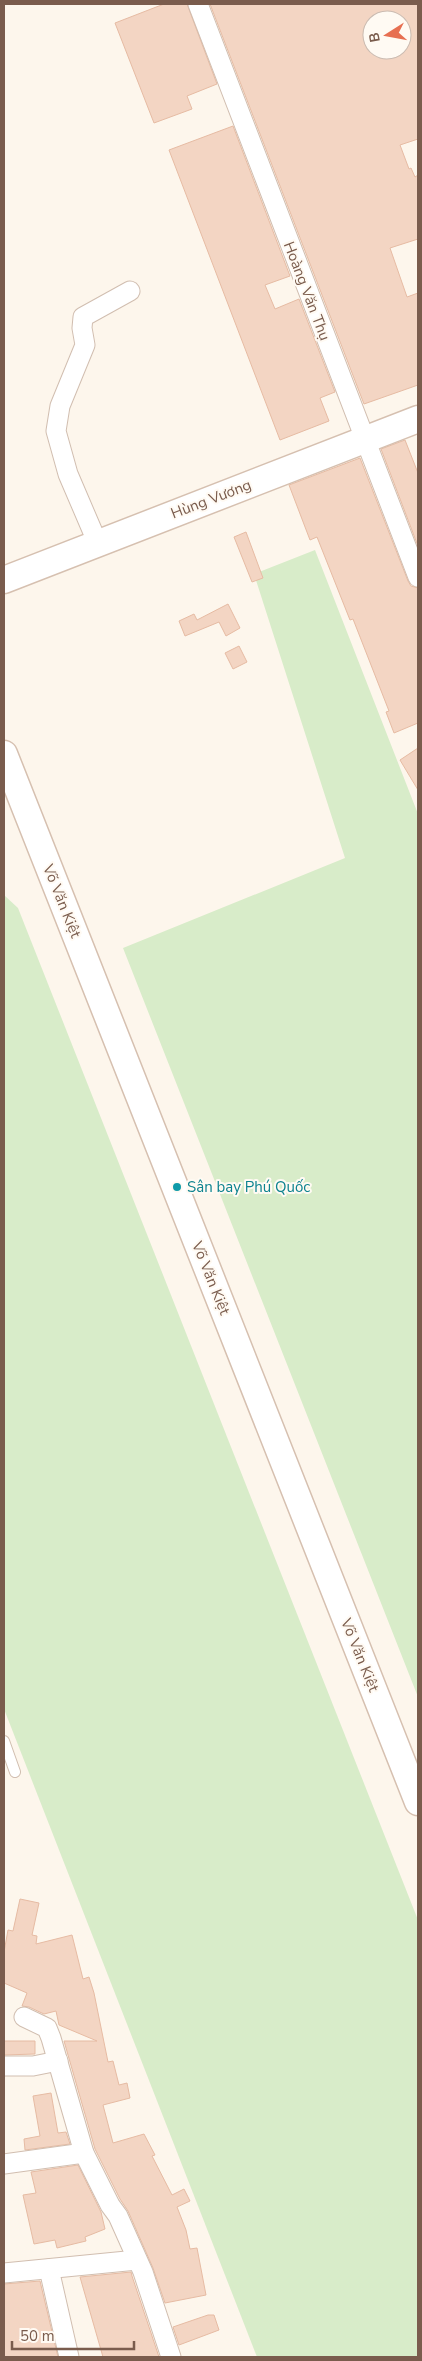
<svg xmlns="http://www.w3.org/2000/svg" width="422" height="2361" viewBox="0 0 422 2361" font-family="'Nunito Sans',sans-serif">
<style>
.green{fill:#d8ecc9}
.building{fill:#f3d5c3;stroke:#e6bba3;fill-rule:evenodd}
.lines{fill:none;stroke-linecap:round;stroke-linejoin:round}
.lane-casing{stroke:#d1beb0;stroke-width:12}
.street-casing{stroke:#d1beb0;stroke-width:21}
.secondary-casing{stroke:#d6c0b0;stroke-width:29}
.lane{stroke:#fff;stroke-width:10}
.street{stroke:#fff;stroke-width:19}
.secondary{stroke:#fff;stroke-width:26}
.culture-dot{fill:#0f9aa8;stroke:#fffaf3;stroke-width:2}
.labels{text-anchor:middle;stroke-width:4;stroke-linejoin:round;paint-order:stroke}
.street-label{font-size:15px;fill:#7a5c4d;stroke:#fffaf3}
.culture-label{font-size:15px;fill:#0d838f;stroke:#fffaf3;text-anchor:start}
</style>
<rect width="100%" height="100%" fill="#fdf6ec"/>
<g class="green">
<path d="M315,550L418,814V1697L123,948L345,858L254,574Z"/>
<path d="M4,895L18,908L418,1920V2357H257L4,1709Z"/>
</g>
<g class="building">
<path d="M164,4H187L217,84L187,96L192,109L154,123L115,23Z"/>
<path d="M210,4H418V139L400,145L409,169L411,168L415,177L418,175V239L390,248L407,297L418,293V385L364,404ZM372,20H402V50H372Z"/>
<path d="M233,126L290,276L265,285L275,309L299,299L335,392L320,398L329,421L280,440L169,150Z"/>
<path d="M405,440L418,473V546L381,449Z"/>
<path d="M360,458L408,581L411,586L418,588V723L394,733L386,712L389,711L353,619L350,620L317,537L310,540L289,485Z"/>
<path d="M246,532L263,578L252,582L234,537Z"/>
<path d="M228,604L240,628L226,636L219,622L185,636L179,621L194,614L197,620Z"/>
<path d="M239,646L247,662L233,669L225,653Z"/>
<path d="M418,748V790L400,760Z"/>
<path d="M20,1899L39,1903L32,1935L37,1936L36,1944L72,1935L83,1979L89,1977L94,1993L108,2062L113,2061L119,2085L127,2083L130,2098L103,2105L113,2143L144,2134L155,2155L152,2156L172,2195L184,2189L190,2201L177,2207L186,2230L190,2249L197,2248L206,2295L165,2303L153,2268L128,2211L120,2199L95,2149L64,2041H97L59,2025L56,2011L44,2014L29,2007L22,2006L27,1993L4,1983V1952L8,1930L13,1931Z"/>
<path d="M4,2041H35V2054L4,2055Z"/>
<path d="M51,2093L58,2133L66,2132L70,2144L25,2150L24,2139L40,2136L33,2096Z"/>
<path d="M78,2165L101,2212L105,2229L85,2237L86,2241L57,2248L55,2240L34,2244L23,2195L36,2193L31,2172Z"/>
<path d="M131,2272L132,2276L159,2357H103L80,2277Z"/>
<path d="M40,2281L58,2357H4V2284Z"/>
<path d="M208,2315H214L219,2330L179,2345L173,2327Z"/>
</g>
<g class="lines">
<g class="lane-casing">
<path id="lane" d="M4,1741L15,1772"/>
</g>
<g class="street-casing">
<g id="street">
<path d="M198,4L418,577"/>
<path d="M98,544L68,474L56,431L60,406L85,345L82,328L83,317L130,291"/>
<path d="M24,2017L47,2028L51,2038L84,2153L110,2205L118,2216L143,2272L171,2357"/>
<path d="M4,2066H33L58,2061"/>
<path d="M4,2164L84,2153"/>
<path d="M49,2269L69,2357"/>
<path d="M4,2273L137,2260"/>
</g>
</g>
<g class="secondary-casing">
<g id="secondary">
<path d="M4,580L418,419"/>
<path d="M4,754L418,1802"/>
</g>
</g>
<use href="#lane" class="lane"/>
<use href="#street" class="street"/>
<use href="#secondary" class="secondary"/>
</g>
<circle class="culture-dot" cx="177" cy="1187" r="5"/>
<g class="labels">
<g class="street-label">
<text transform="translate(307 291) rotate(69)" y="5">Hoàng Văn Thụ</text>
<text transform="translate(211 499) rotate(-21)" y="5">Hùng Vương</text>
<text transform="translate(62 901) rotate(68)" y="5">Võ Văn Kiệt</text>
<text transform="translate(211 1278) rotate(68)" y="5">Võ Văn Kiệt</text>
<text transform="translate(360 1655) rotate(68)" y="5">Võ Văn Kiệt</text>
</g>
<g class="culture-label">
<text x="187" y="1192">Sân bay Phú Quốc</text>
</g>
</g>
<rect width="422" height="2361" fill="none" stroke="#7a5c4d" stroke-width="10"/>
<g transform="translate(387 35) rotate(259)"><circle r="24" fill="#fffaf3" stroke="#cabbb1"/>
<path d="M0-4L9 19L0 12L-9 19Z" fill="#e76f51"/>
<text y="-8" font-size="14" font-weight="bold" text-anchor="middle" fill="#7a5c4d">B</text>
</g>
<path d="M12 2341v8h122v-8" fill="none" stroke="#7a5c4d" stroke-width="2.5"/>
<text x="20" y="2341" font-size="15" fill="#7a5c4d" stroke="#fffaf3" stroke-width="4" paint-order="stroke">50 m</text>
</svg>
